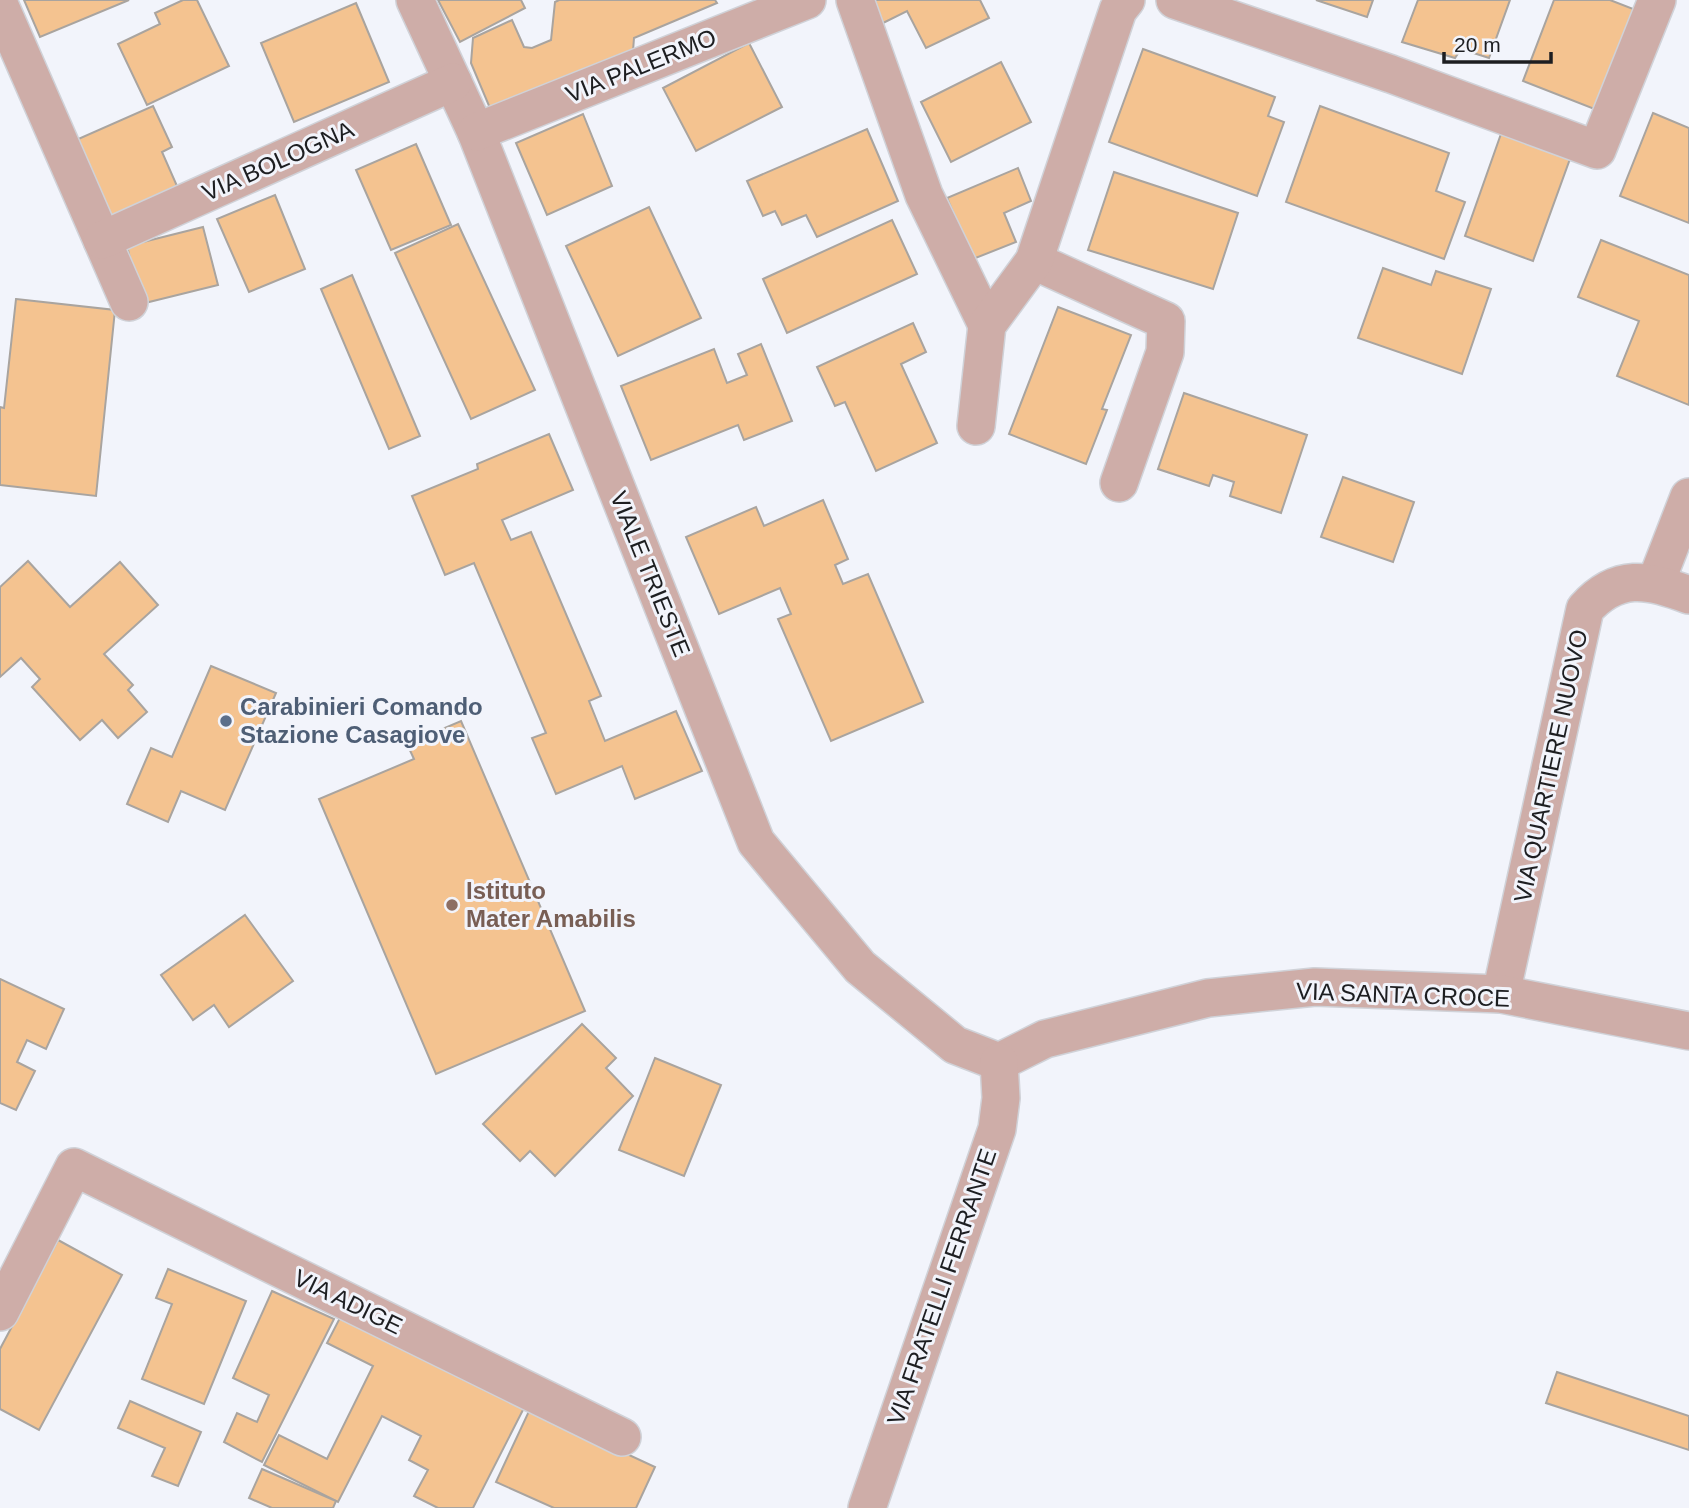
<svg xmlns="http://www.w3.org/2000/svg" width="1689" height="1508" viewBox="0 0 1689 1508" font-family="Helvetica,sans-serif">
<style>
.building{fill:#f4c390;stroke:#a9a49f;stroke-width:2}
.lines{fill:none;stroke-linecap:round;stroke-linejoin:round}
.minor-casing{stroke:#d0d2d8;stroke-width:40}
.minor{stroke:#ceada8;stroke-width:37}
.service-dot{fill:#5c6f8a;stroke:#f2f4fb;stroke-width:2.5}
.education-dot{fill:#8d6e63;stroke:#f2f4fb;stroke-width:2.5}
.labels{text-anchor:middle;stroke-width:6;stroke-linejoin:round;paint-order:stroke}
.street-label{font-size:24px;fill:#1d1e21;stroke:#f2f4fb}
.service-label{font-size:24px;font-weight:bold;fill:#4e5e75;stroke:#f2f4fb;text-anchor:start}
.education-label{font-size:24px;font-weight:bold;fill:#785e54;stroke:#f2f4fb;text-anchor:start}
</style>
<rect width="100%" height="100%" fill="#f2f4fb"/>
<g class="building">
<path d="M24,0H129L40,37Z"/>
<path d="M183,0H197L229,66L147,105L118,44L160,24L155,13Z"/>
<path d="M438,0H521L525,8L460,42Z"/>
<path d="M559,0H715L717,3L634,38L633,51L492,113L471,63L473,38L512,20L524,47L532,48L551,40L555,2Z"/>
<path d="M866,0H980L989,18L926,48L907,11L875,27Z"/>
<path d="M1316,0H1373L1367,17Z"/>
<path d="M1418,0H1510L1489,58L1461,49L1455,58L1402,42Z"/>
<path d="M1554,0H1610L1641,12L1602,112L1523,81Z"/>
<path d="M356,3L389,82L294,122L261,43Z"/>
<path d="M749,43L782,107L696,151L663,88Z"/>
<path d="M1143,49L1275,97L1268,116L1284,122L1257,196L1109,142Z"/>
<path d="M1001,62L1031,122L951,162L921,102Z"/>
<path d="M153,106L172,147L162,152L177,186L111,216L76,140Z"/>
<path d="M1320,106L1449,153L1436,191L1465,202L1444,259L1286,202Z"/>
<path d="M1653,113L1689,128V223L1620,196Z"/>
<path d="M583,114L612,186L547,215L516,143Z"/>
<path d="M867,129L898,201L817,237L806,215L782,225L775,211L763,216L747,181Z"/>
<path d="M1502,131L1571,156L1533,261L1465,236Z"/>
<path d="M416,144L451,225L391,250L356,170Z"/>
<path d="M1018,168L1031,201L1004,213L1016,242L973,259L947,198Z"/>
<path d="M1114,172L1238,213L1213,289L1088,250Z"/>
<path d="M275,195L305,269L249,292L217,219Z"/>
<path d="M649,207L701,318L618,356L566,246Z"/>
<path d="M892,220L917,274L787,333L763,279Z"/>
<path d="M458,224L535,390L471,419L395,253Z"/>
<path d="M203,227L218,285L141,304L127,246Z"/>
<path d="M1601,240L1689,275V405L1617,376L1639,321L1578,297Z"/>
<path d="M1383,268L1431,285L1436,271L1491,289L1462,374L1358,338Z"/>
<path d="M352,275L420,436L389,449L321,289Z"/>
<path d="M16,299L115,310L96,496L0,485V407L4,408Z"/>
<path d="M1058,307L1131,335L1102,409L1107,410L1086,464L1009,434Z"/>
<path d="M913,323L926,352L901,364L937,443L876,471L845,402L835,406L817,367Z"/>
<path d="M761,344L792,421L744,440L738,425L651,460L621,386L714,349L727,383L747,375L738,354Z"/>
<path d="M1184,393L1307,435L1281,513L1230,496L1234,482L1213,475L1209,486L1158,469Z"/>
<path d="M549,434L573,490L502,520L511,540L531,532L601,696L589,701L605,741L676,711L702,771L635,799L622,766L556,794L532,738L546,733L474,563L445,575L412,496L478,469L477,464Z"/>
<path d="M1343,477L1414,502L1393,562L1321,537Z"/>
<path d="M823,500L848,559L835,565L843,584L868,574L923,702L831,741L778,619L791,614L780,588L719,614L686,537L756,507L764,526Z"/>
<path d="M28,561L70,607L120,562L158,605L104,654L133,685L128,690L147,712L118,738L102,720L80,740L32,687L40,679L21,658L0,677V587Z"/>
<path d="M211,666L276,693L225,810L181,791L168,822L127,804L151,748L172,757Z"/>
<path d="M461,721L585,1011L436,1074L319,799L414,759L407,744Z"/>
<path d="M245,915L293,981L229,1027L214,1005L193,1020L161,975Z"/>
<path d="M0,979L64,1009L46,1049L27,1040L17,1062L35,1071L16,1110L0,1103Z"/>
<path d="M582,1024L616,1058L606,1068L633,1096L555,1176L530,1151L520,1161L483,1124Z"/>
<path d="M655,1058L721,1085L684,1176L619,1150Z"/>
<path d="M58,1240L122,1275L39,1430L0,1409V1349Z"/>
<path d="M168,1269L246,1301L204,1404L142,1379L172,1304L156,1298Z"/>
<path d="M272,1291L334,1319L262,1462L224,1442L237,1413L257,1422L269,1395L233,1378Z"/>
<path d="M343,1312L526,1404L473,1508H438L414,1496L428,1470L409,1460L421,1436L382,1416L338,1502L264,1465L279,1435L327,1459L373,1366L327,1343Z"/>
<path d="M1557,1372L1689,1416V1450L1546,1403Z"/>
<path d="M130,1401L201,1432L178,1486L152,1476L165,1448L118,1428Z"/>
<path d="M530,1409L655,1467L636,1508H554L496,1482Z"/>
<path d="M262,1469L336,1501L333,1508H272L249,1498Z"/>
</g>
<g class="lines">
<g class="minor-casing">
<g id="minor">
<path d="M415,0L476,132L756,842L860,967L955,1045L999,1062"/>
<path d="M855,0L924,195L987,325"/>
<path d="M1175,0L1391,74L1597,150L1657,0"/>
<path d="M0,6L129,302"/>
<path d="M476,132L807,0"/>
<path d="M102,240L453,82"/>
<path d="M1034,261L1166,321L1165,352L1119,483"/>
<path d="M976,426L987,325L1034,261L1118,10L1126,0"/>
<path d="M1656,582L1689,497"/>
<path d="M1501,994L1585,609C1617,573 1648,579 1689,595"/>
<path d="M999,1062L1045,1039L1208,998L1315,987L1501,994L1689,1031"/>
<path d="M0,1312L74,1167L622,1437"/>
<path d="M867,1508L997,1129L1001,1098L999,1062"/>
</g>
</g>
<use href="#minor" class="minor"/>
</g>
<circle class="service-dot" cx="226" cy="721" r="7"/>
<circle class="education-dot" cx="452" cy="905" r="7"/>
<g class="labels">
<g class="street-label">
<text transform="translate(641 66) rotate(-22)" y="8">VIA PALERMO</text>
<text transform="translate(278 161) rotate(-24)" y="8">VIA BOLOGNA</text>
<text transform="translate(650 574) rotate(68)" y="8">VIALE TRIESTE</text>
<text transform="translate(1551 766) rotate(-78)" y="8">VIA QUARTIERE NUOVO</text>
<text transform="translate(1403 995) rotate(2)" y="8">VIA SANTA CROCE</text>
<text transform="translate(942 1287) rotate(-71)" y="8">VIA FRATELLI FERRANTE</text>
<text transform="translate(348 1302) rotate(26)" y="8">VIA ADIGE</text>
</g>
<g class="service-label">
<text x="240" y="715">Carabinieri Comando<tspan x="240" dy="28">Stazione Casagiove</tspan></text>
</g>
<g class="education-label">
<text x="466" y="899">Istituto<tspan x="466" dy="28">Mater Amabilis</tspan></text>
</g>
</g>
<path d="M1444 52v10h107v-10" fill="none" stroke="#1d1e21" stroke-width="3.5"/>
<text x="1454" y="52" font-size="21" fill="#1d1e21" stroke="#f2f4fb" stroke-width="5" paint-order="stroke">20 m</text>
</svg>
